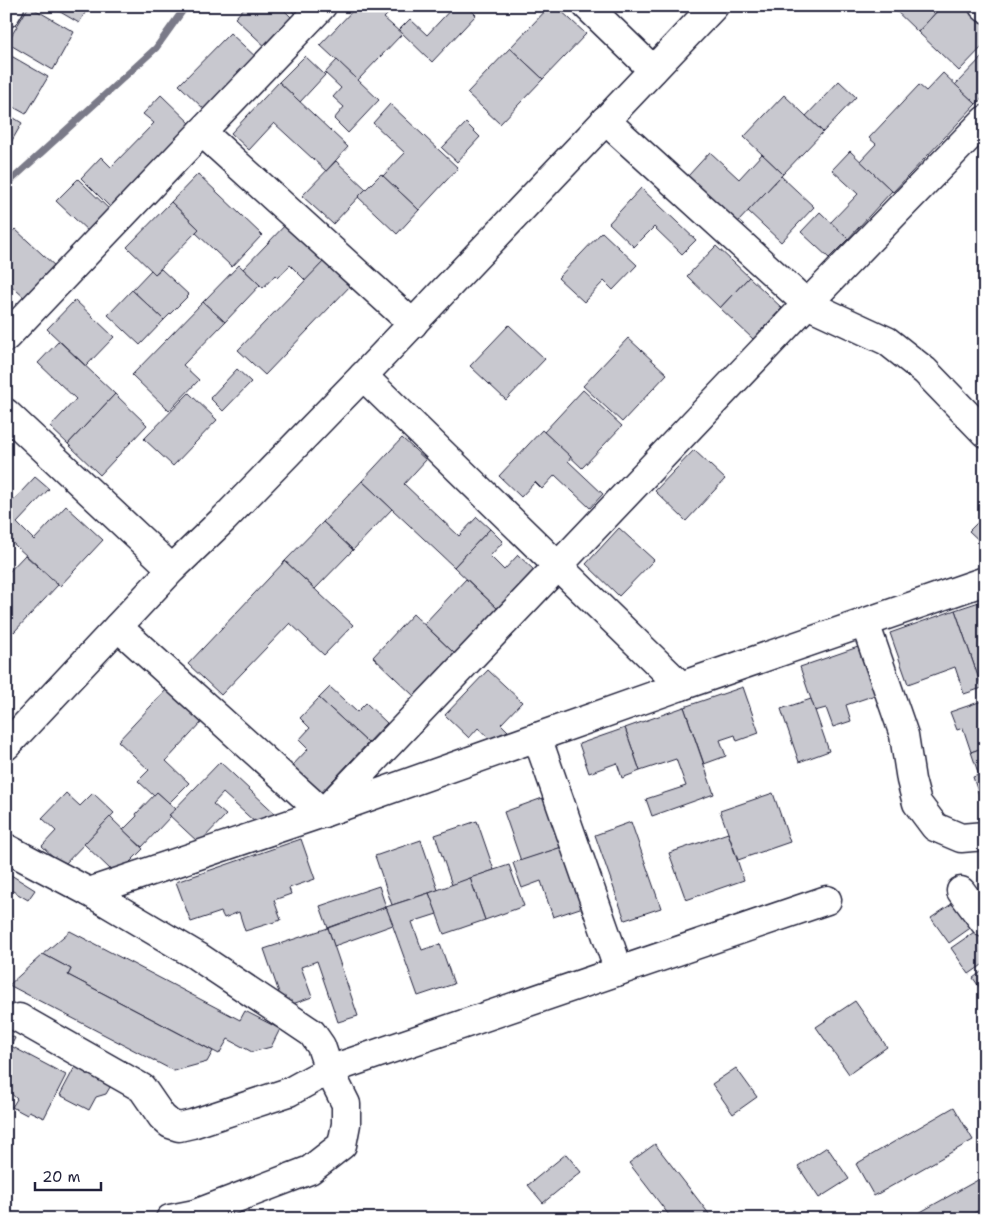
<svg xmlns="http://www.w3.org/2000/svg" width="991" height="1225" viewBox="0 0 991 1225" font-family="'Shantell Sans',sans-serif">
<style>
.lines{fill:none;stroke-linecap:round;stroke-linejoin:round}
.stream{stroke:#7a7a88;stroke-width:7}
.building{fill:#c8c8cf;stroke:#22223b}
.minor-casing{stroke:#22223b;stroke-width:31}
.minor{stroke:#fff;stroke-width:28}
</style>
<rect width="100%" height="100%" fill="#fff"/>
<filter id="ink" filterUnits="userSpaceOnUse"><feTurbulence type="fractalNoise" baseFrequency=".02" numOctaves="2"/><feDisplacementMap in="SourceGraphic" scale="10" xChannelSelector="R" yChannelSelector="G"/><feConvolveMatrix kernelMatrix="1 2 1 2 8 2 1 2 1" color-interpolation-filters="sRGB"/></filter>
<g filter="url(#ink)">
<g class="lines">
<path class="stream" d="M6,185L156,48L186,6"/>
</g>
<g class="building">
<path d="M29,6L74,32L53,70L7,43Z"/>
<path d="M50,6H89L79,23Z"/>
<path d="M246,6H280L296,22L269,50L235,18Z"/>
<path d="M287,6H312L300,19Z"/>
<path d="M357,6H379L388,14L384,18L402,34L358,80L320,45Z"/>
<path d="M454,6H467L476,15L432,62L399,30L410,19L427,35Z"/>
<path d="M550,6H556L586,34L543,79L510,48Z"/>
<path d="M891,6H942L918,32Z"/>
<path d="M942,6H963L985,26V44L959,71L918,32Z"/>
<path d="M230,33L258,59L207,112L179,85Z"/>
<path d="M510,48L543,79L500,124L467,93Z"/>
<path d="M6,53L48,77L26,114L6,103Z"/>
<path d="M985,54V96L976,104L955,85Z"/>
<path d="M305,56L325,75L300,102L279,82Z"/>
<path d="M337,60L379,100L348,133L334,119L344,107L333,97L341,88L325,73Z"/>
<path d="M943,73L976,104L893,192L860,161L876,144L869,138L919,85L926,91Z"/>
<path d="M839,81L856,97L823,132L806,116Z"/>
<path d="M279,82L348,147L326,171L274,123L249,150L231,133Z"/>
<path d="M161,95L194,127L113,210L81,178L101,157L111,167L154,123L143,114Z"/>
<path d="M784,95L823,132L783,174L744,137Z"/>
<path d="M390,104L458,168L419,210L383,176L405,153L373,123Z"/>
<path d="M6,113L22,123L6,151Z"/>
<path d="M466,123L480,137L457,162L442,148Z"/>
<path d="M850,151L892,191L848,239L830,223L858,194L832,170Z"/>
<path d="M710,152L739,179L762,154L783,174L738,222L688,176Z"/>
<path d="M336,161L366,189L333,224L302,196Z"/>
<path d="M198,174L262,235L232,267L195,232L199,229L171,202Z"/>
<path d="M381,174L419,210L397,234L358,197Z"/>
<path d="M781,176L814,207L781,242L748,211Z"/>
<path d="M78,179L111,211L90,233L56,201Z"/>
<path d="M641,188L696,240L682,254L654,227L634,247L609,223Z"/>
<path d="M171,202L199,229L155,274L127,247Z"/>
<path d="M820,212L848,239L829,258L801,232Z"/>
<path d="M289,221L327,258L306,281L290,265L278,278L275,275L263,288L243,269Z"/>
<path d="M15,229L56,267L26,299L6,281V238Z"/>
<path d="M602,232L637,265L613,290L604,281L584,302L558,278Z"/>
<path d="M716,246L749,277L720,308L687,276Z"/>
<path d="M327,258L353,283L265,375L238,350Z"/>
<path d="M239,265L260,285L225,322L203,302Z"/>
<path d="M161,269L189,295L164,320L132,290L151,270L155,274Z"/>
<path d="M749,277L782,308L753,339L720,308Z"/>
<path d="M132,290L164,320L140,345L108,315Z"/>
<path d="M75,300L114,337L86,366L47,329Z"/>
<path d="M203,302L225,322L183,365L199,380L169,411L132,375Z"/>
<path d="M509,325L545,359L506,400L470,366Z"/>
<path d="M628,338L667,374L622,422L583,386Z"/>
<path d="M59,341L115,394L68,444L50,427L76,399L38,363Z"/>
<path d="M237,369L251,382L223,411L210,398Z"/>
<path d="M583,390L622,426L582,468L544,432Z"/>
<path d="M189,393L217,420L173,466L144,439Z"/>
<path d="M115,394L147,425L100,475L68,444Z"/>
<path d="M542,430L571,457L568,461L603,494L590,508L555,475L542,489L535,482L521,497L499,476Z"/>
<path d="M402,438L426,460L404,484L459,536L477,517L490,529L454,567L362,481Z"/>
<path d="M694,450L725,479L686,521L655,491Z"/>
<path d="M35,477L49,489L17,523L34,540L66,506L103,540L60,586L6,537V508Z"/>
<path d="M362,481L392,509L353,550L323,522Z"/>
<path d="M984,516H985V546L969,531Z"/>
<path d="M323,522L353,550L315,589L285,561Z"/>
<path d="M619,528L654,560L619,596L586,564Z"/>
<path d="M490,529L503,542L490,556L504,570L518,555L535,571L499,610L454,567Z"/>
<path d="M25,555L58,585L14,632L6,625V575Z"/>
<path d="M285,561L353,625L324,655L290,623L221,695L188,664Z"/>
<path d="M466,579L499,610L456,655L424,624Z"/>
<path d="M985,600V687L982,688L955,610Z"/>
<path d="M955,610L982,688L964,694L955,667L908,684L890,633Z"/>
<path d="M413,614L456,655L415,697L373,657Z"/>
<path d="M861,646L878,694L846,705L851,721L833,727L826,708L815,711L800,667Z"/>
<path d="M488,670L522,702L501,724L508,731L490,739L478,728L469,738L445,715Z"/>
<path d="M330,687L357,712L366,703L387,723L368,743L319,698Z"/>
<path d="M743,687L759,733L737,741L735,735L720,740L726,756L704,764L684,707Z"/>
<path d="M167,689L202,722L166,761L189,783L169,803L157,792L154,796L138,781L149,770L118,741Z"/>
<path d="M319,698L368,743L319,795L290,768L308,749L299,740L310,728L300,718Z"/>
<path d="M811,699L829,751L799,762L781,709Z"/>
<path d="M985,700V747L971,752L963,728L957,730L950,712Z"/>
<path d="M684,707L714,794L652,816L646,799L686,786L676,759L640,771L625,728Z"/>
<path d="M625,728L640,771L622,778L617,763L589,773L579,744Z"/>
<path d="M985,747V800L981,801L973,777L979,775L971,752Z"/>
<path d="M220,762L281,819L257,824L223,793L213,804L226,815L199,843L169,815Z"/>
<path d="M157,792L176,809L169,815L171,816L142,847L123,830L137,816L136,814Z"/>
<path d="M66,793L80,806L93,793L114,813L63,866L42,846L56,831L42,818Z"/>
<path d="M773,793L790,842L738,860L720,811Z"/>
<path d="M548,796L565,846L521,861L504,812Z"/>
<path d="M110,817L143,849L128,864L111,870L84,844Z"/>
<path d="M477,821L494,870L452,885L435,835Z"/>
<path d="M631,822L661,908L625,920L595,835Z"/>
<path d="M728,833L744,880L686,900L669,853Z"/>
<path d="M301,839L315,879L289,888L291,894L274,900L281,920L245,931L239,912L224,918L221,912L191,922L176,882Z"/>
<path d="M421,840L438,890L392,905L375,856Z"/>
<path d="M571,844L592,904L553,917L541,881L522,888L513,863Z"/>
<path d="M509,865L524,906L485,920L470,878Z"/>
<path d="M11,875L35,890L28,900L6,887V883Z"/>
<path d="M470,878L485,920L444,934L429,893Z"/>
<path d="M379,886L386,907L328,928L320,906Z"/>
<path d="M429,893L437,914L412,922L422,950L440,944L454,984L418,996L386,907Z"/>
<path d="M959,899L976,924L949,943L931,918Z"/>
<path d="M386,907L393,925L334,946L328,928Z"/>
<path d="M328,928L358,1016L338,1022L317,961L301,967L312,997L284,1007L264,949Z"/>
<path d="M980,928L985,935V963L969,974L951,948Z"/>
<path d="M70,931L240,1020L245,1011L280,1029L271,1047L252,1052L228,1039L219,1054L68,975L71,969L43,954Z"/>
<path d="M43,954L71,969L68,975L213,1051L207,1062L174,1071L9,985Z"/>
<path d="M985,969V995L973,978Z"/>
<path d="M855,1001L887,1047L849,1074L816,1027Z"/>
<path d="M6,1033L15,1038L11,1046L66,1075L44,1118L29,1111L27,1115L12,1107L17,1099L6,1089Z"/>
<path d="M77,1063L113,1082L106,1094L96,1097L89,1110L60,1095Z"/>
<path d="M736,1068L757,1097L733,1114L712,1084Z"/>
<path d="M954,1107L973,1140L874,1196L856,1164Z"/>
<path d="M655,1144L713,1219H672L629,1163Z"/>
<path d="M827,1147L849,1179L819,1198L798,1166Z"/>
<path d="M566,1154L581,1172L543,1203L528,1185Z"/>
<path d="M985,1176V1207L963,1219H908Z"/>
<path d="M794,1210L800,1219H780Z"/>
</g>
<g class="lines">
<g class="minor-casing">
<g id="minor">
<path d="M587,6L653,70"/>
<path d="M983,6L985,8"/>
<path d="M6,13L10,6"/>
<path d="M605,120L807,304L887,341L925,371L985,433"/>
<path d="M202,132L413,324"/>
<path d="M6,337L322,6"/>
<path d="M363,376L681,686L985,581"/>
<path d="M6,413L172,569"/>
<path d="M865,623L904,735L911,780L917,803L935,827L961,838L985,836"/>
<path d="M118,627L323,813L807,304L985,120"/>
<path d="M537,737L619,971"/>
<path d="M6,746L172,569L224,519L363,376L714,6"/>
<path d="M6,848L89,892L197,956L312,1033L321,1046L329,1070L346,1104V1124L342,1145L310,1170L195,1214L170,1219"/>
<path d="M961,891L985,923"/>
<path d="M89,892L323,813L681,686"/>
<path d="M19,1018L142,1088L162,1117L170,1124L179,1127L192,1124L289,1092L329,1070L827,900"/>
</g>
</g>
<use href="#minor" class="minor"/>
</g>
</g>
<rect width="991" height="1225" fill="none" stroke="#fff" stroke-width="25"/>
<rect x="12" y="12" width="966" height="1200" fill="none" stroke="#22223b" stroke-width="2" filter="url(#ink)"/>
<path d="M35 1182v8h66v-8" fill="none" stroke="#22223b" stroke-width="2.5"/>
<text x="42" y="1182" font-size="15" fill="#22223b" stroke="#ffffff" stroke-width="4" paint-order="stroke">20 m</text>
</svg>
